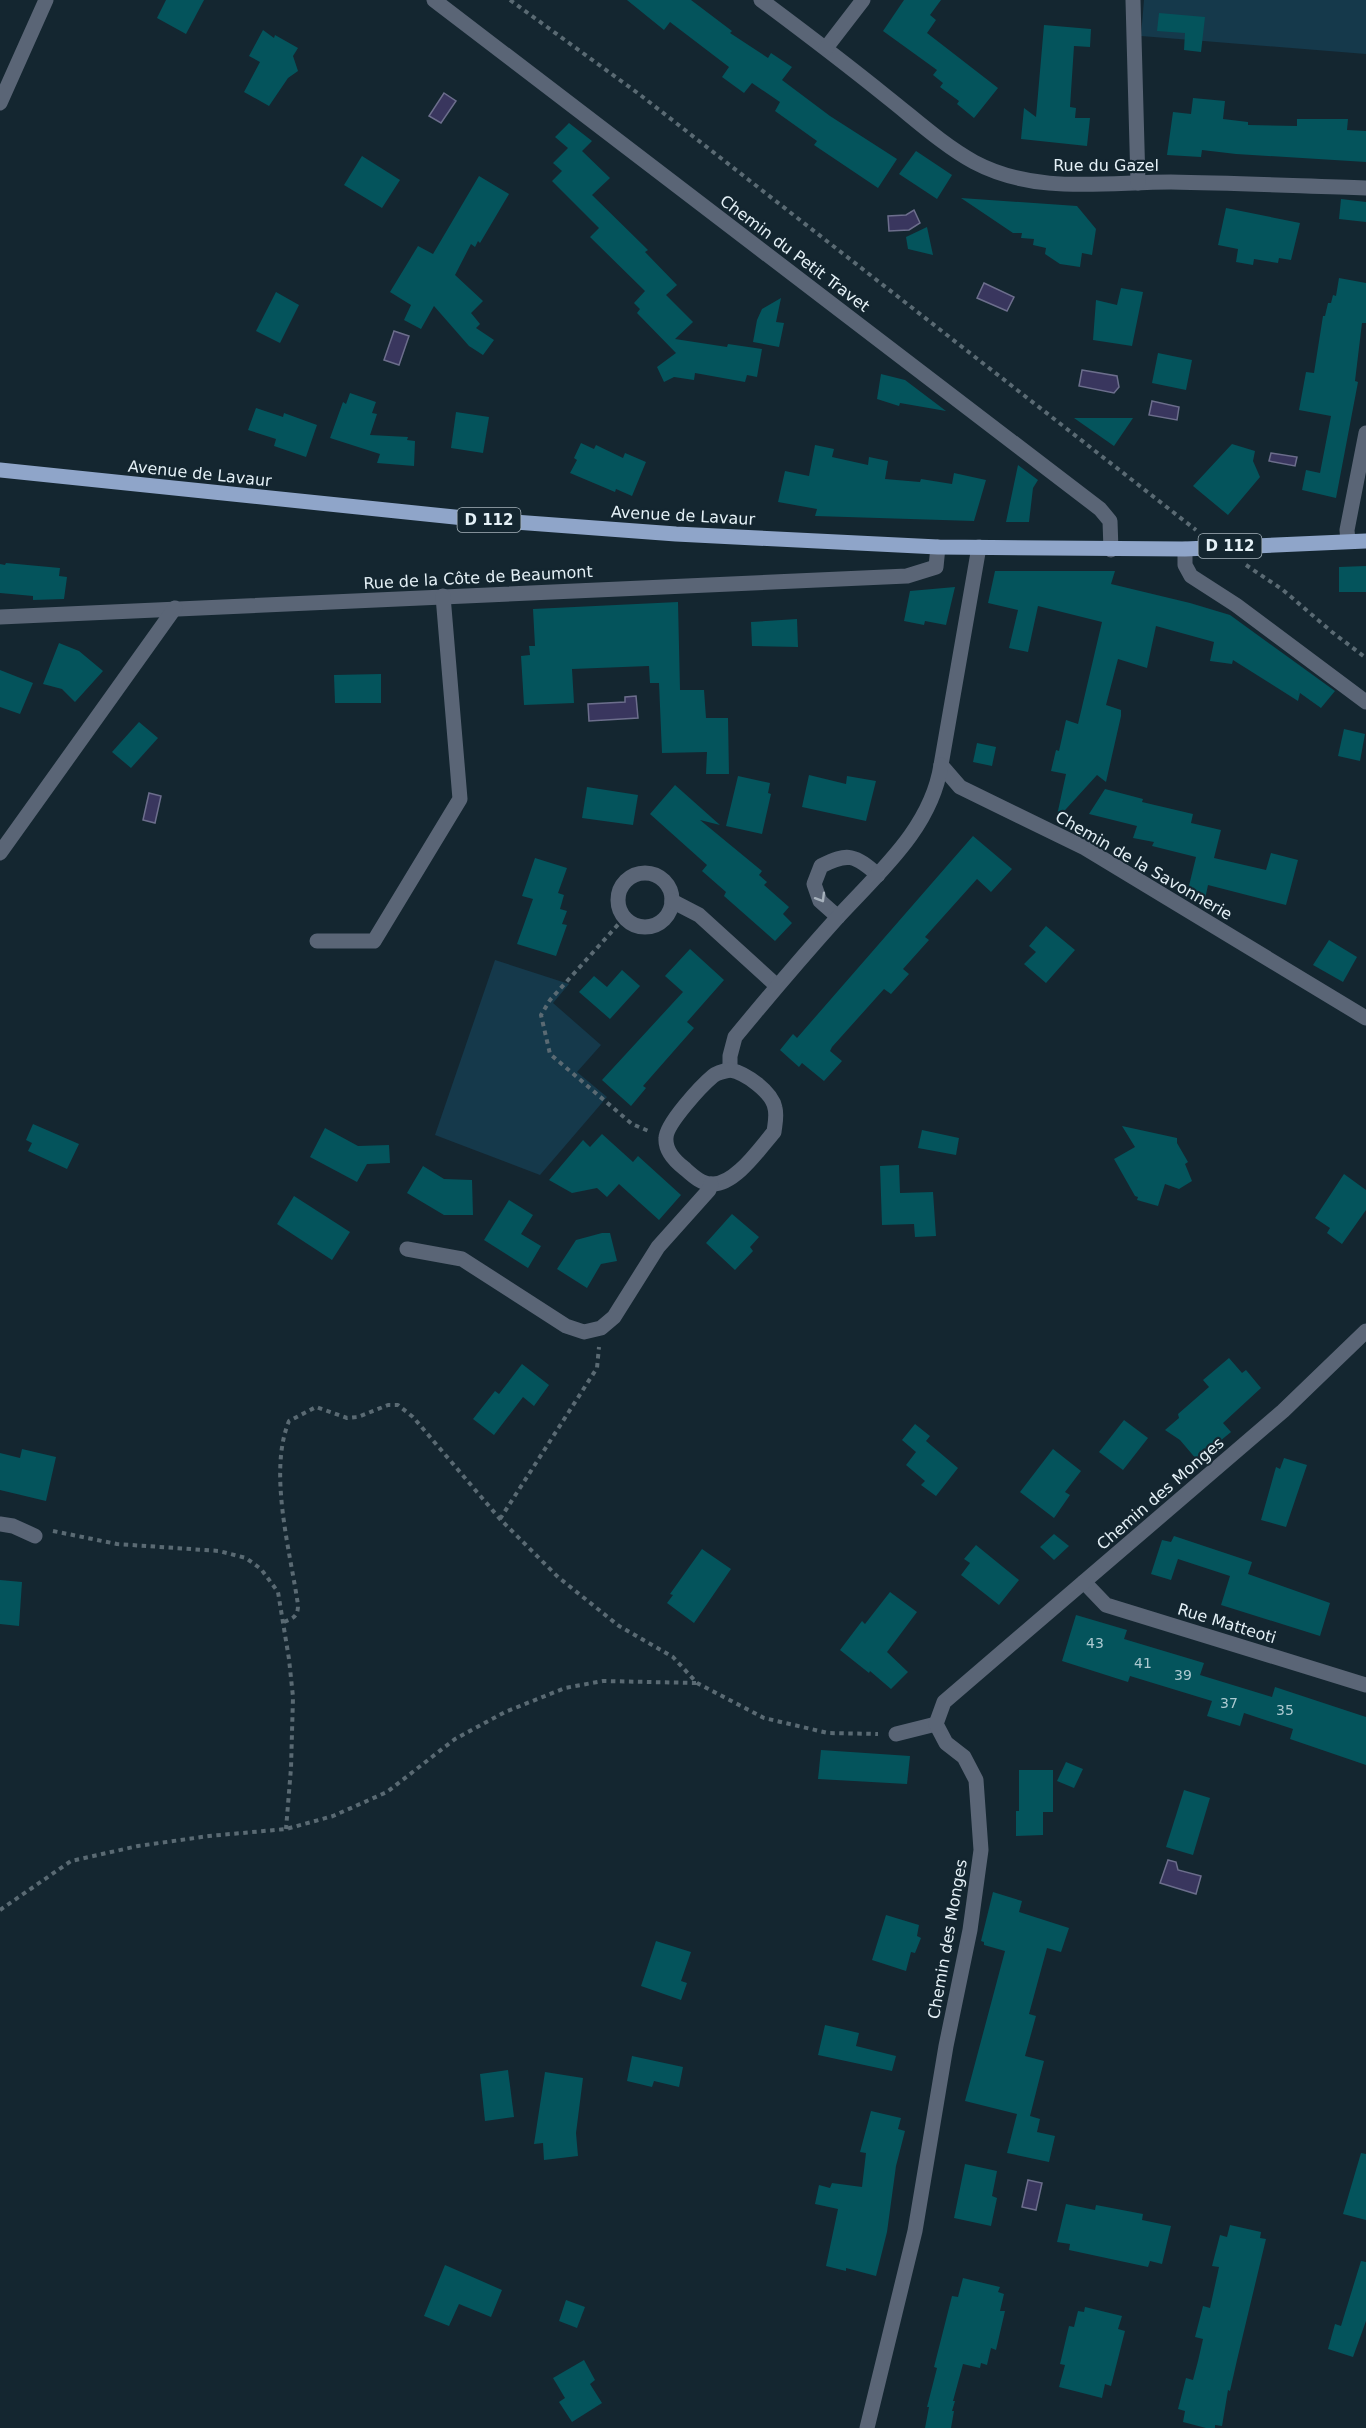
<svg xmlns="http://www.w3.org/2000/svg" width="1366" height="2428" viewBox="0 0 1366 2428" font-family="'DejaVu Sans',sans-serif">
<style>
.green{fill:#15394b}
.water{fill:#39365e;stroke:#6c6e8c;stroke-width:1.5}
.building{fill:#04545c}
.lines{fill:none;stroke-linecap:round;stroke-linejoin:round}
.path{stroke:#5a6a73;stroke-width:4;stroke-dasharray:4.5 4.5;stroke-linecap:butt}
.street{stroke:#5a6576;stroke-width:15}
.primary{stroke:#8fa5c9;stroke-width:15}
.oneway{stroke:#a6b1bc}
.labels{text-anchor:middle;stroke-width:4.5;stroke-linejoin:round;paint-order:stroke}
.number-label{font-size:14px;fill:#acc9d0}
.shield{fill:#142630;stroke:#a6b3bb;stroke-width:1.5}
.shield-label{font-size:15px;font-weight:bold;fill:#e4f0f6}
.street-label{font-size:16px;fill:#e4f0f6;stroke:#142630}
</style>
<rect width="100%" height="100%" fill="#142630"/>
<g class="green">
<path d="M1144,0H1366V54L1141,36Z"/>
<path d="M495,960L569,984L553,1003L601,1045L577,1072L607,1097L540,1175L435,1135Z"/>
</g>
<g class="water">
<path d="M444,93L456,101L441,123L429,116Z"/>
<path d="M914,210L920,223L909,230L889,231L888,216L906,215Z"/>
<path d="M984,283L1014,297L1007,311L977,298Z"/>
<path d="M394,331L409,336L399,365L384,360Z"/>
<path d="M1082,370L1117,376L1119,387L1114,393L1079,386Z"/>
<path d="M1152,401L1179,407L1177,420L1149,415Z"/>
<path d="M1271,453L1297,457L1295,466L1269,461Z"/>
<path d="M636,696L638,718L589,721L588,704L625,702V697Z"/>
<path d="M149,793L161,796L155,823L143,820Z"/>
<path d="M1168,1860L1176,1862L1178,1870L1201,1876L1196,1894L1160,1883Z"/>
<path d="M1028,2180L1042,2183L1036,2210L1022,2207Z"/>
</g>
<g class="building">
<path d="M166,0H204L186,34L157,18Z"/>
<path d="M627,0H691L732,31L730,33L768,58L771,53L792,67L782,80L830,116L897,159L878,188L814,145L817,141L775,111L780,102L752,83L744,93L722,77L729,67L670,22L664,30Z"/>
<path d="M904,0H941L930,15L936,20L927,33L998,88L974,118L957,104L959,101L940,87L943,83L933,75L937,70L883,31Z"/>
<path d="M1159,13L1205,17L1201,52L1184,50L1185,33L1157,31Z"/>
<path d="M1044,25L1091,29L1090,47L1074,46L1070,107L1076,108L1075,118H1090L1087,146L1021,139L1024,108L1036,117Z"/>
<path d="M263,30L274,38L275,35L298,48L293,56L298,71L288,78L269,106L244,92L260,62L249,56Z"/>
<path d="M1193,98L1225,101L1223,119L1248,122V125L1297,126V119H1348L1347,130L1366,131V162L1236,154L1202,150L1201,157L1167,155L1173,112L1191,114Z"/>
<path d="M569,123L592,141L582,151L610,178L592,195L648,250L645,252L677,285L666,295L693,322L675,339L727,347L728,344L762,349L757,377L747,375L745,382L695,373L694,380L674,377L664,382L657,367L676,353L637,313L640,309L634,303L645,291L590,237L599,228L552,181L562,171L553,163L568,148L555,137Z"/>
<path d="M916,151L952,175L937,199L899,174Z"/>
<path d="M362,156L400,180L382,208L344,185Z"/>
<path d="M479,176L509,194L480,243L478,241L475,247L471,244L455,275L483,301L471,313L480,324L476,328L494,340L483,355L469,346L434,306L421,329L404,320L411,305L390,292L418,246L433,254Z"/>
<path d="M961,198L1077,206L1096,229L1092,255L1082,253L1080,267L1060,264L1045,254L1046,248L1033,245L1034,239L1021,238L1022,233H1013Z"/>
<path d="M1341,199L1366,202V222L1339,219Z"/>
<path d="M1226,208L1300,223L1291,260L1279,258L1278,263L1254,259L1253,265L1236,262L1238,249L1218,245Z"/>
<path d="M927,227L933,255L908,249L906,237Z"/>
<path d="M1339,278L1366,283V323H1362L1355,381L1358,382L1336,498L1302,490L1306,470L1320,473L1331,416L1299,410L1306,372L1314,373L1323,316H1325L1328,303H1331L1333,295L1336,296Z"/>
<path d="M1121,288L1143,292L1132,346L1093,340L1096,300L1117,305Z"/>
<path d="M276,292L299,305L280,343L256,331Z"/>
<path d="M781,298L776,322L784,323L779,347L753,342L757,320L762,309Z"/>
<path d="M1158,353L1192,360L1186,390L1152,383Z"/>
<path d="M881,374L905,380L946,411L900,403L899,406L877,399Z"/>
<path d="M350,393L376,402L372,413L377,414L370,435L408,437L407,440L415,441L414,466L377,463L380,454L330,438L343,402L346,404Z"/>
<path d="M256,408L283,417L284,413L317,425L306,457L274,446L276,439L248,430Z"/>
<path d="M456,412L489,417L483,453L451,448Z"/>
<path d="M1074,418H1133L1114,446Z"/>
<path d="M581,443L594,449L596,445L623,458L625,453L646,462L632,496L616,489L615,492L570,473L577,460L574,458Z"/>
<path d="M1232,444L1255,451L1253,461L1260,477L1228,515L1193,486Z"/>
<path d="M815,445L834,449L832,457L868,465L869,457L888,461L885,479L920,482L921,479L952,484L954,473L986,480L974,521L815,516L817,509L778,502L785,471L809,476Z"/>
<path d="M1018,465L1038,480L1033,488L1029,522H1006Z"/>
<path d="M6,563L60,568L59,576L67,577L64,599L33,600V596L0,593V564L5,565Z"/>
<path d="M1366,566V592H1339V567Z"/>
<path d="M995,571H1115L1111,584L1190,603L1230,615L1335,691L1321,708L1300,693L1298,701L1233,660L1232,664L1210,661L1214,642L1156,626L1147,668L1118,659L1106,705L1121,710V716L1106,782L1097,775L1056,820L1066,774L1051,771L1056,750L1059,751L1066,720L1078,724L1102,622L1038,606L1028,652L1009,648L1018,610L988,603Z"/>
<path d="M955,587L946,625L925,621L924,625L904,621L910,591Z"/>
<path d="M678,602L680,690H704L706,718H728L729,774H706L707,752L662,753L659,683H650L649,666L572,669L574,703L524,705L521,656L530,655L529,646H535L533,609Z"/>
<path d="M797,619L798,647L752,646L751,622Z"/>
<path d="M59,643L79,651L103,671L75,702L62,689L43,684Z"/>
<path d="M0,670L33,683L20,714L0,707Z"/>
<path d="M381,674V703H335L334,675Z"/>
<path d="M139,722L158,738L131,768L112,752Z"/>
<path d="M1344,729L1365,734L1360,761L1338,756Z"/>
<path d="M977,743L996,747L992,766L973,762Z"/>
<path d="M809,775L846,784L847,776L876,781L866,821L802,807Z"/>
<path d="M738,776L770,783L768,793L771,794L762,834L726,826Z"/>
<path d="M675,785L720,825L700,820L762,871L759,875L767,882L764,885L789,907L783,914L792,923L775,941L724,896L726,892L702,871L707,865L650,814Z"/>
<path d="M587,787L638,795L633,825L582,818Z"/>
<path d="M1105,789L1143,799L1142,802L1193,814L1191,823L1221,830L1214,858L1266,870L1271,853L1298,860L1286,905L1208,885L1204,904L1187,894L1196,857L1152,846L1154,842L1133,838L1137,826L1089,814Z"/>
<path d="M973,836L1012,869L991,892L977,879L925,937L929,940L903,969L909,974L891,994L884,989L832,1047L830,1051L842,1061L824,1081L802,1063L799,1067L780,1050L793,1034L797,1038Z"/>
<path d="M535,858L567,868L558,893L564,895L560,909L567,911L562,924L567,925L556,956L517,944L533,899L522,896Z"/>
<path d="M1046,926L1075,950L1046,983L1024,964L1036,952L1029,946Z"/>
<path d="M1329,940L1357,957L1343,982L1313,965Z"/>
<path d="M690,949L724,980L687,1022L694,1028L643,1086L646,1088L631,1106L602,1080L683,992L665,976Z"/>
<path d="M622,970L640,986L610,1019L579,992L594,976L607,987Z"/>
<path d="M33,1124L79,1144L67,1169L28,1151L32,1143L26,1140Z"/>
<path d="M1122,1126L1177,1138V1143L1188,1162L1185,1164L1192,1181L1179,1189L1165,1184L1158,1206L1137,1200L1138,1197L1135,1196L1114,1159L1135,1147Z"/>
<path d="M325,1128L358,1146L389,1145L390,1163L367,1164L357,1182L310,1157Z"/>
<path d="M922,1130L959,1138L956,1155L918,1148Z"/>
<path d="M602,1134L633,1162L638,1156L681,1195L659,1220L619,1184L607,1197L597,1188L572,1193L549,1180L583,1140L590,1147Z"/>
<path d="M899,1165L900,1193L933,1192L936,1236L915,1237L914,1224L882,1225L880,1166Z"/>
<path d="M423,1166L444,1179L472,1180L473,1215H444L407,1193Z"/>
<path d="M1344,1174L1366,1190V1210L1342,1244L1327,1233L1330,1228L1315,1218Z"/>
<path d="M294,1196L350,1232L332,1260L277,1224Z"/>
<path d="M509,1200L533,1215L521,1234L541,1246L528,1268L484,1240Z"/>
<path d="M732,1214L759,1237L750,1247L753,1251L735,1270L706,1243Z"/>
<path d="M602,1233H610L617,1261L601,1264L587,1288L557,1269L576,1240Z"/>
<path d="M1229,1358L1242,1373L1246,1370L1261,1388L1223,1423L1231,1432L1197,1460L1180,1440L1165,1430L1179,1418L1178,1414L1209,1387L1203,1380Z"/>
<path d="M522,1364L549,1385L534,1406L523,1397L494,1435L473,1419L495,1391L499,1394Z"/>
<path d="M1124,1420L1148,1438L1123,1470L1099,1452Z"/>
<path d="M915,1424L930,1436L926,1441L958,1468L936,1496L921,1485L925,1481L906,1465L916,1452L902,1440Z"/>
<path d="M22,1449L56,1457L46,1501L0,1490V1453L20,1458Z"/>
<path d="M1053,1449L1081,1471L1065,1492L1070,1495L1054,1518L1020,1492Z"/>
<path d="M1284,1458L1307,1465L1286,1527L1261,1520L1276,1467L1280,1469Z"/>
<path d="M1054,1534L1069,1546L1054,1560L1040,1547Z"/>
<path d="M1174,1536L1252,1562L1248,1574L1330,1603L1320,1636L1221,1605L1230,1576L1178,1559L1171,1580L1151,1574L1162,1540L1171,1542Z"/>
<path d="M976,1545L1019,1580L999,1605L961,1575L970,1563L964,1559Z"/>
<path d="M702,1549L731,1569L694,1623L667,1603L673,1595L670,1594Z"/>
<path d="M0,1580L22,1582L19,1626L0,1624Z"/>
<path d="M890,1592L917,1612L887,1652L908,1672L891,1689L870,1671L869,1673L840,1650L862,1621L865,1624Z"/>
<path d="M1076,1615L1127,1630L1124,1639L1204,1663L1200,1675L1272,1697L1275,1687L1366,1717V1765L1290,1739L1293,1729L1244,1713L1240,1726L1207,1716L1212,1701L1130,1676L1128,1682L1062,1661Z"/>
<path d="M821,1750L910,1756L907,1784L818,1779Z"/>
<path d="M1066,1762L1083,1769L1074,1788L1057,1781Z"/>
<path d="M1019,1770H1053V1812H1043V1835L1016,1836V1811H1019Z"/>
<path d="M1184,1790L1210,1798L1193,1855L1166,1847Z"/>
<path d="M993,1892L1022,1901L1019,1912L1069,1928L1061,1952L1047,1948L1029,2014L1036,2016L1025,2056L1044,2061L1030,2116L1040,2119L1037,2132L1055,2136L1049,2162L1007,2153L1017,2114L965,2101L1005,1951L984,1945V1942L981,1941Z"/>
<path d="M886,1915L919,1925L917,1936L921,1938L915,1953L911,1952L906,1971L872,1960Z"/>
<path d="M656,1941L691,1952L681,1981L687,1983L681,2000L641,1986Z"/>
<path d="M825,2025L859,2033L856,2046L896,2056L892,2071L818,2055Z"/>
<path d="M632,2056L683,2067L679,2087L654,2081L652,2087L627,2081Z"/>
<path d="M508,2070L514,2117L485,2121L480,2074Z"/>
<path d="M545,2072L583,2078L576,2133L578,2156L544,2160L543,2143L534,2144Z"/>
<path d="M871,2111L901,2118L898,2129L905,2131L896,2166L887,2232L876,2276L846,2268V2271L826,2266L838,2209L815,2204L819,2185L830,2188L832,2183L862,2187L866,2153L860,2152Z"/>
<path d="M1361,2153L1366,2154V2220L1343,2214Z"/>
<path d="M965,2164L997,2171L992,2196L997,2198L991,2226L954,2218Z"/>
<path d="M1066,2204L1095,2210L1096,2205L1143,2214L1142,2220L1171,2226L1162,2264L1150,2261L1148,2267L1069,2250L1070,2244L1057,2242Z"/>
<path d="M1230,2225L1261,2232L1260,2238L1266,2239L1237,2360L1230,2391L1228,2390L1222,2426L1215,2425V2428H1206L1183,2422L1185,2411L1178,2409L1186,2378L1193,2380L1198,2361L1203,2339L1195,2337L1203,2306L1210,2308L1219,2267L1212,2266L1220,2235L1227,2237Z"/>
<path d="M1361,2261L1366,2262V2321L1353,2357L1328,2349L1335,2324L1341,2326Z"/>
<path d="M445,2265L502,2290L491,2317L459,2304L449,2326L424,2316Z"/>
<path d="M963,2278L1000,2287L998,2292L1004,2294L1000,2311H1005L996,2350L991,2348L987,2365L981,2363L980,2368L963,2364L953,2401H955L952,2411H954L951,2428H925L929,2407H927L937,2368L934,2367L952,2296L958,2297Z"/>
<path d="M566,2300L585,2307L577,2328L559,2321Z"/>
<path d="M1085,2307L1122,2316L1118,2329L1125,2331L1111,2386L1105,2384L1102,2398L1059,2387L1065,2365L1060,2364L1069,2326L1074,2327L1078,2311L1084,2312Z"/>
<path d="M584,2360L595,2380L590,2384L602,2403L572,2422L559,2402L565,2398L553,2378Z"/>
</g>
<g class="lines">
<g class="path">
<path d="M510,0L639,94L1196,530"/>
<path d="M1246,565L1283,590L1332,632L1366,658"/>
<path d="M624,918L550,1000L541,1015L550,1054L632,1124L651,1132"/>
<path d="M500,1519L597,1368L599,1347"/>
<path d="M53,1531L117,1544L219,1551L246,1558L261,1569L278,1592L289,1659L293,1697L291,1768L286,1829"/>
<path d="M284,1622C294,1618 298,1616 298,1605C290,1550 268,1472 289,1421L316,1407L347,1418L358,1417L388,1405H398L413,1417L500,1519L558,1577L619,1626L673,1657L697,1683L764,1718L828,1733L878,1734"/>
<path d="M0,1910L71,1861L138,1846L209,1836L286,1829L333,1816L387,1792L455,1739L505,1712L565,1688L603,1681L696,1683"/>
</g>
<g class="street">
<path d="M434,0L1100,509L1110,521L1111,550"/>
<path d="M761,0C804,32 846,64 887,97C915,119 943,145 974,162C1036,195 1105,182 1171,182C1236,183 1301,186 1366,188"/>
<path d="M1133,0L1138,183"/>
<path d="M826,48L863,0"/>
<path d="M0,103L46,0"/>
<path d="M1348,541L1347,530L1366,433"/>
<path d="M979,547L941,765L960,787L1085,848L1366,1018"/>
<path d="M1185,549V565L1191,576L1236,605L1366,702"/>
<path d="M0,617L907,576L936,567L938,547"/>
<path d="M0,853L175,608"/>
<circle cx="645" cy="900" r="27"/>
<path d="M672,901L699,915L777,986"/>
<path d="M838,917L820,901L814,884L821,866C848,852 855,855 878,875"/>
<path d="M317,941H374L460,799L443,596"/>
<path d="M730,1070V1056L735,1037C768,997 802,957 837,918C878,873 931,829 941,765"/>
<path d="M730,1070C746,1073 772,1092 775,1108C777,1116 775,1124 774,1132C760,1148 735,1185 712,1184C701,1184 692,1175 684,1168C675,1161 665,1151 666,1138C666,1124 701,1086 713,1076C718,1072 724,1071 730,1070Z"/>
<path d="M407,1249L462,1259L566,1326L584,1332L601,1328L614,1317L658,1247L709,1190L711,1184"/>
<path d="M0,1524L13,1526L35,1536"/>
<path d="M1084,1582L1106,1605L1366,1685"/>
<path d="M896,1734L936,1724"/>
<path d="M867,2428L915,2231L946,2046L970,1930L981,1850L976,1780L964,1757L946,1743L936,1724L944,1702L1283,1411L1366,1331"/>
</g>
<path class="primary" d="M0,470L474,519L676,534L938,547L1185,549L1366,541"/>
</g>
<defs><path id="oneway-chevron" d="M-2-3.5L2.5 0L-2 3.5" fill="none" stroke-width="1.6" stroke-linecap="round" stroke-linejoin="round" transform="scale(1.5)"/></defs>
<use class="oneway" href="#oneway-chevron" transform="translate(821 898) rotate(59)"/>
<g class="labels">
<g class="number-label">
<text x="1095" y="1648">43</text>
<text x="1143" y="1668">41</text>
<text x="1183" y="1680">39</text>
<text x="1229" y="1708">37</text>
<text x="1285" y="1715">35</text>
</g>
<g class="shield">
<rect x="457.5" y="508" width="63" height="24" rx="4.5"/>
<rect x="1198.5" y="534" width="63" height="24" rx="4.5"/>
</g>
<g class="shield-label">
<text x="489" y="525">D 112</text>
<text x="1230" y="551">D 112</text>
</g>
<g class="street-label">
<text x="1106" y="171">Rue du Gazel</text>
<text transform="translate(795 253) rotate(37)" y="6">Chemin du Petit Travet</text>
<text transform="translate(200 473) rotate(6)" y="6">Avenue de Lavaur</text>
<text transform="translate(683 515) rotate(3)" y="6">Avenue de Lavaur</text>
<text transform="translate(478 577) rotate(-3)" y="6">Rue de la Côte de Beaumont</text>
<text transform="translate(1144 865) rotate(30)" y="6">Chemin de la Savonnerie</text>
<text transform="translate(1160 1493) rotate(-41)" y="6">Chemin des Monges</text>
<text transform="translate(1227 1623) rotate(17)" y="6">Rue Matteoti</text>
<text transform="translate(947 1939) rotate(-80)" y="6">Chemin des Monges</text>
</g>
</g>
</svg>
